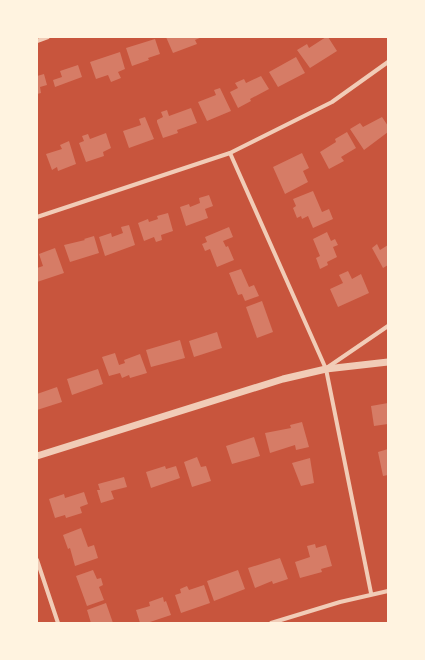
<svg xmlns="http://www.w3.org/2000/svg" width="425" height="660" viewBox="0 0 425 660" font-family="'Golos Text',sans-serif">
<style>
.building{fill:#d67c66}
.lines{fill:none;stroke-linecap:round;stroke-linejoin:round}
.minor{stroke:#f1ccb7;stroke-width:4}
.tertiary{stroke:#f1ccb7;stroke-width:7}
</style>
<rect width="100%" height="100%" fill="#c8553d"/>
<g class="building">
<path d="M166,37H202L195,40L197,44L173,53Z"/>
<path d="M326,37H328L337,51L310,68L297,50L307,44L309,48Z"/>
<path d="M155,39L160,54L148,58L149,60L132,66L126,48Z"/>
<path d="M120,52L125,69L118,72L121,78L111,82L108,75L96,79L90,62Z"/>
<path d="M296,57L305,73L278,87L269,72Z"/>
<path d="M78,65L82,77L55,87L53,80L62,77L60,71Z"/>
<path d="M44,74L47,85L40,87L41,93L37,94V76Z"/>
<path d="M261,76L269,89L250,99L251,101L238,108L230,92L238,88L235,83L244,79L246,83Z"/>
<path d="M220,88L231,111L207,121L198,102L216,95L214,90Z"/>
<path d="M191,108L197,123L177,130L178,133L163,138L157,122V120L163,117L161,112L167,110L169,116Z"/>
<path d="M145,117L154,139L129,148L123,131L141,125L139,119Z"/>
<path d="M382,117L388,126V132L364,150L350,129L360,123L363,127Z"/>
<path d="M347,132L356,148L341,157L344,161L329,169L320,152L336,142L335,139Z"/>
<path d="M106,133L111,148L103,152L104,156L86,162L79,143L84,141L82,136L88,134L90,139Z"/>
<path d="M69,141L76,164L58,171L57,167L52,170L46,154L62,149L60,145Z"/>
<path d="M302,153L309,168L303,171L308,182L285,194L273,167Z"/>
<path d="M313,191L322,212L329,209L333,219L313,228L308,216L302,219L301,216L297,218L293,208L296,206L293,199Z"/>
<path d="M209,195L213,206L205,209L208,218L186,226L180,207L189,204L190,207L200,203L199,198Z"/>
<path d="M168,213L173,231L161,235L162,240L156,242L154,237L144,241L138,223L148,219L149,222L158,219L157,216Z"/>
<path d="M129,225L135,245L105,256L99,237L111,233L112,237L123,233L121,227Z"/>
<path d="M229,227L233,237L223,241L226,247L228,246L234,260L217,267L210,249L205,251L202,244L207,242L205,237Z"/>
<path d="M327,232L331,241L335,239L338,245L333,247L337,257L327,262L328,265L320,269L316,258L320,256L313,239Z"/>
<path d="M94,236L99,253L70,262L64,245L85,240L84,239Z"/>
<path d="M377,244L380,250L388,245L387,260L388,265L383,268L372,248Z"/>
<path d="M55,248L64,273L37,282V268L43,266L39,254Z"/>
<path d="M241,269L249,287L254,285L259,296L245,301L242,294L238,295L229,273Z"/>
<path d="M348,271L352,279L361,274L369,293L338,307L330,289L343,283L339,275Z"/>
<path d="M262,301L273,332L257,338L246,307Z"/>
<path d="M217,332L222,348L194,357L189,341Z"/>
<path d="M180,340L185,358L151,367L146,350Z"/>
<path d="M115,353L119,365L125,363L124,360L140,354L147,373L130,378L129,375L122,378L120,373L109,376L102,357Z"/>
<path d="M98,369L103,384L72,395L67,379Z"/>
<path d="M57,387L62,402L37,410V394Z"/>
<path d="M388,403V424L374,426L371,406Z"/>
<path d="M302,422L309,447L296,450L295,445L270,453L265,433L291,428L290,425Z"/>
<path d="M254,437L260,456L232,464L226,446Z"/>
<path d="M388,449V475L383,476L378,452Z"/>
<path d="M197,457L201,467L206,466L211,481L192,487L184,462Z"/>
<path d="M310,458L314,483L301,486L292,463Z"/>
<path d="M165,466L166,469L176,466L180,478L151,488L146,472Z"/>
<path d="M124,477L127,487L111,491L114,499L101,503L97,490H100L98,484Z"/>
<path d="M84,492L88,504L80,507L82,513L66,518L65,515L55,518L49,499L64,494L65,498Z"/>
<path d="M81,528L88,547L94,545L98,558L75,566L70,548L68,549L63,535Z"/>
<path d="M315,544L316,548L326,545L332,566L321,569L322,572L300,578L295,562L310,557L307,546Z"/>
<path d="M280,558L288,579L273,584L272,581L255,588L248,568Z"/>
<path d="M93,570L97,579L101,578L103,585L99,587L104,600L87,606L76,576Z"/>
<path d="M238,570L245,589L214,601L207,581Z"/>
<path d="M204,585L210,603L181,613L175,595L181,593L180,589L187,586L189,590Z"/>
<path d="M163,597L164,602L166,601L171,615L147,623H140L136,610L150,606L149,602Z"/>
<path d="M106,603L113,623H91L87,610Z"/>
</g>
<g class="lines">
<g class="minor">
<path d="M37,41L48,37"/>
<path d="M230,153L326,369L371,593"/>
<path d="M37,217L230,153L332,102L388,62"/>
<path d="M328,367L388,326"/>
<path d="M37,560L58,623"/>
<path d="M271,623L340,602L388,591"/>
</g>
<path class="tertiary" d="M37,456L283,379L326,369L388,362"/>
</g>
<rect width="425" height="660" fill="none" stroke="#fff3e0" stroke-width="76"/>
</svg>
